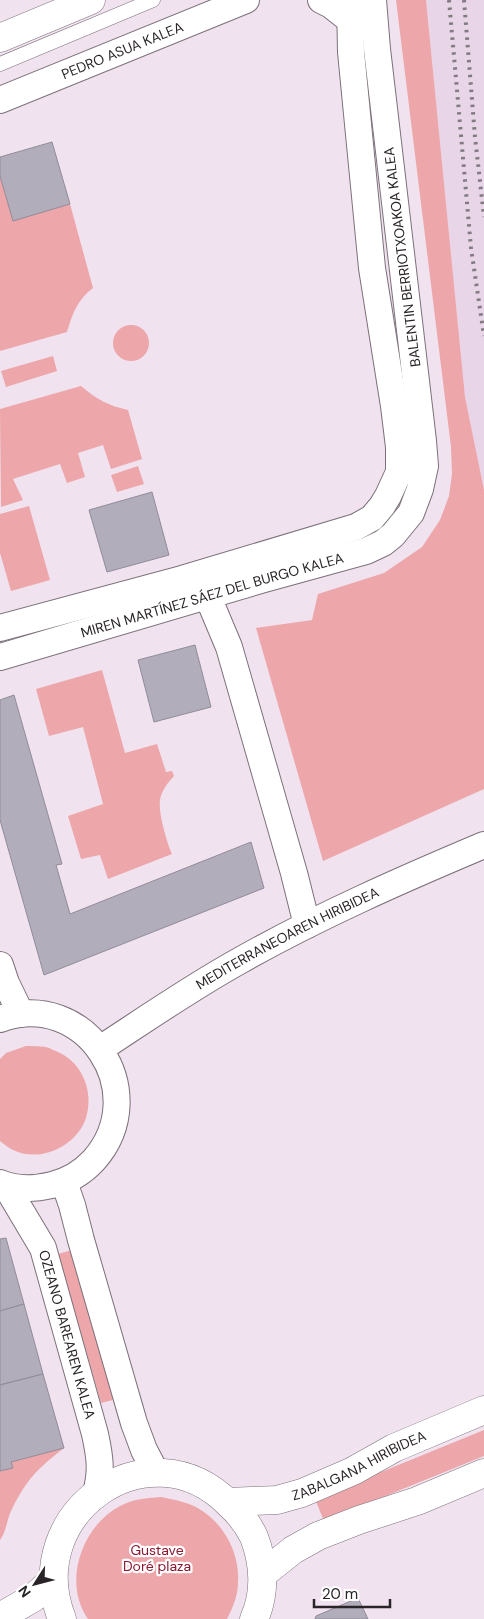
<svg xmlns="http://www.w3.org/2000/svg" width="484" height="1619" viewBox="0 0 484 1619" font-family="'DM Sans',sans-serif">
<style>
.built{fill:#e8d5e7}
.green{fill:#eda6a9}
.building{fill:#b2adbb;stroke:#918b99}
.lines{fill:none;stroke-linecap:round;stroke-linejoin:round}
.service-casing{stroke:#7c717b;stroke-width:15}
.minor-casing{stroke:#7c717b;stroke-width:28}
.secondary-casing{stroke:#7c717b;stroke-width:29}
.primary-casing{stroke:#7c717b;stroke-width:29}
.service{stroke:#fff;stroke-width:14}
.minor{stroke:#fff;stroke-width:26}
.secondary{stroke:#fff;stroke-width:28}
.primary{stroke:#fff;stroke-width:28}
.rail{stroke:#837b82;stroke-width:4;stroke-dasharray:2.5 5;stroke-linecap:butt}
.labels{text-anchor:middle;stroke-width:4.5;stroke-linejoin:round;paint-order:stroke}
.street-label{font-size:14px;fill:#292428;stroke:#fff}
.park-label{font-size:14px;fill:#8c172f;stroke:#fff}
</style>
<rect width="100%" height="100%" fill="#f0e3ef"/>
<path class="built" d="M426,0H484V490L465,397Z"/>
<g class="green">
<path d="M396,0H426L465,397L484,490V789L323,861L256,628L312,620L318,594L384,573L422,547L440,520L449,496L452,474L451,447Z"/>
<path d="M0,176L13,220L70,204L93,288C78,299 72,314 67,332L0,351Z"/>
<circle cx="131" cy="343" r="18"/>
<path d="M53,356L57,371L6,387L1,371Z"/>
<path d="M81,386C96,399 109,406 128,410L142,459L111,469L103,445L78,453L85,477L67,483L60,464L13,479L23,500L1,507L0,409Z"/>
<path d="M138,466L144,484L117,492L111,475Z"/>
<path d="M29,506L50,580L11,591L0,553V514Z"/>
<path d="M102,670L125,753L157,744L166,772L172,771L174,776C168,782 161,792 160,800C158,812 167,843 172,854L108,879L100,855L81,859L68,816L103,804L83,727L49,736L36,689Z"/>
<path d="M26,1046C33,1046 39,1046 46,1047C50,1048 55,1051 60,1053C83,1064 94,1093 86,1118C76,1147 40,1163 13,1150C9,1148 4,1144 0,1141V1059L6,1053Z"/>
<path d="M72,1250L113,1400L101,1403L58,1254Z"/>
<path d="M484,1430V1456L324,1521L315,1499Z"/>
<path d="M64,1448C37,1469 26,1480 11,1511C7,1520 6,1532 0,1540V1471L13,1468L11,1462Z"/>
<path d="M161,1497C175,1500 189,1502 201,1510C225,1525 240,1555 238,1582C238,1596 233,1607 227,1619H88C62,1582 82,1526 120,1506C133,1499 147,1498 161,1497Z"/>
</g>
<g class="building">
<path d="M52,142L70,204L13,221L0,176V157Z"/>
<path d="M152,492L169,555L107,572L89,510Z"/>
<path d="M195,645L211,707L154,722L138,660Z"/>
<path d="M14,695L62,864L56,865L70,914L251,842L264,888L44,975L0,820V700Z"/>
<path d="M6,1238L24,1304L0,1311V1239Z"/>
<path d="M24,1304L43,1374L0,1385V1311Z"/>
<path d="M43,1374L64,1448L11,1462L13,1468L0,1471V1385Z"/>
<path d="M358,1598L368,1619H315L316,1616Z"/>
</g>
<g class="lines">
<g class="service-casing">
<path id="service" d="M0,64L153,0"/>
</g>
<g class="minor-casing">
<g id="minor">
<path d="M321,0L331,5L350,20"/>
<path id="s1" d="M0,100L246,0"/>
<path d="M195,588L208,597L229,647L294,873L307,925"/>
<path d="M0,628L182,579L356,527L372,518L382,506L388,496L399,472V447L394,406L372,268L351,52L350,0"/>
<path id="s2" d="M0,657L264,579L366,551L383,543L393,535L411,513L420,489L425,466L423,441L377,49L373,0"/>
<path d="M0,965L6,983L21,1014"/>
<path d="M0,1019C85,988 154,1092 94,1160C83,1172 68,1181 52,1185C35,1189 16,1190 0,1183"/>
<path id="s3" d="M100,1049C146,1019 192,987 241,960C319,916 401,880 484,845"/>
<path d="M64,1182L72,1205L81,1240L134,1423L144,1450L156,1473"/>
<path id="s4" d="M6,1186L43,1248L95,1434C100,1457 102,1471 96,1493"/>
</g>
</g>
<g class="secondary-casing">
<path id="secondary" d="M0,38L91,0"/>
</g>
<g class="primary-casing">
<g id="primary">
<path id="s5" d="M228,1502L277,1500L302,1493L353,1471L394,1448L484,1410"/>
<path d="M263,1574L293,1550L318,1536L359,1520L417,1501L484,1473"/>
<path d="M0,1617L33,1598L53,1580"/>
<path d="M62,1619C20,1513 149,1423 229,1504C240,1514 248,1524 254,1537C264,1563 266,1593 254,1619"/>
</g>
</g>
<use href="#service" class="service"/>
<use href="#minor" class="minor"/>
<use href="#secondary" class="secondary"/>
<use href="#primary" class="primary"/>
<g class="rail">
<path d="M449,0L471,248L484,336"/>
<path d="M464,0L475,137L484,217"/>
</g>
</g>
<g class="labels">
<g class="street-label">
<text dy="5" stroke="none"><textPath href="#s1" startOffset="132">PEDRO ASUA KALEA</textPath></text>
<text transform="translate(402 257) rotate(-97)" y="5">BALENTIN BERRIOTXOAKOA KALEA</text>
<text dy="5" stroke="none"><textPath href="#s2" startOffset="221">MIREN MARTÍNEZ SÁEZ DEL BURGO KALEA</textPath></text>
<text dy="5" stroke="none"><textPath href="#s3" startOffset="218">MEDITERRANEOAREN HIRIBIDEA</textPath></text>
<text dy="5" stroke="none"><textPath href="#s4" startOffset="162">OZEANO BAREAREN KALEA</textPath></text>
<text dy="5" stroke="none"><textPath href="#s5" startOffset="138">ZABALGANA HIRIBIDEA</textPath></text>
</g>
<g class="park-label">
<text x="157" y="1555">Gustave<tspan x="157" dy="16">Doré plaza</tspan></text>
</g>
</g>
<g transform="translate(35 1584) rotate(234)" stroke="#ffffff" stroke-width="4" paint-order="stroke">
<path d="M0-4L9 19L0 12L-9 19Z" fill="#292428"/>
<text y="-8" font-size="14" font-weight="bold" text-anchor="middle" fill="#292428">N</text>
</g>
<path d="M314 1599v8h76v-8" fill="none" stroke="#292428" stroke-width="2.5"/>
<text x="322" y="1599" font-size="15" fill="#292428" stroke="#ffffff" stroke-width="4" paint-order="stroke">20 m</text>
</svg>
